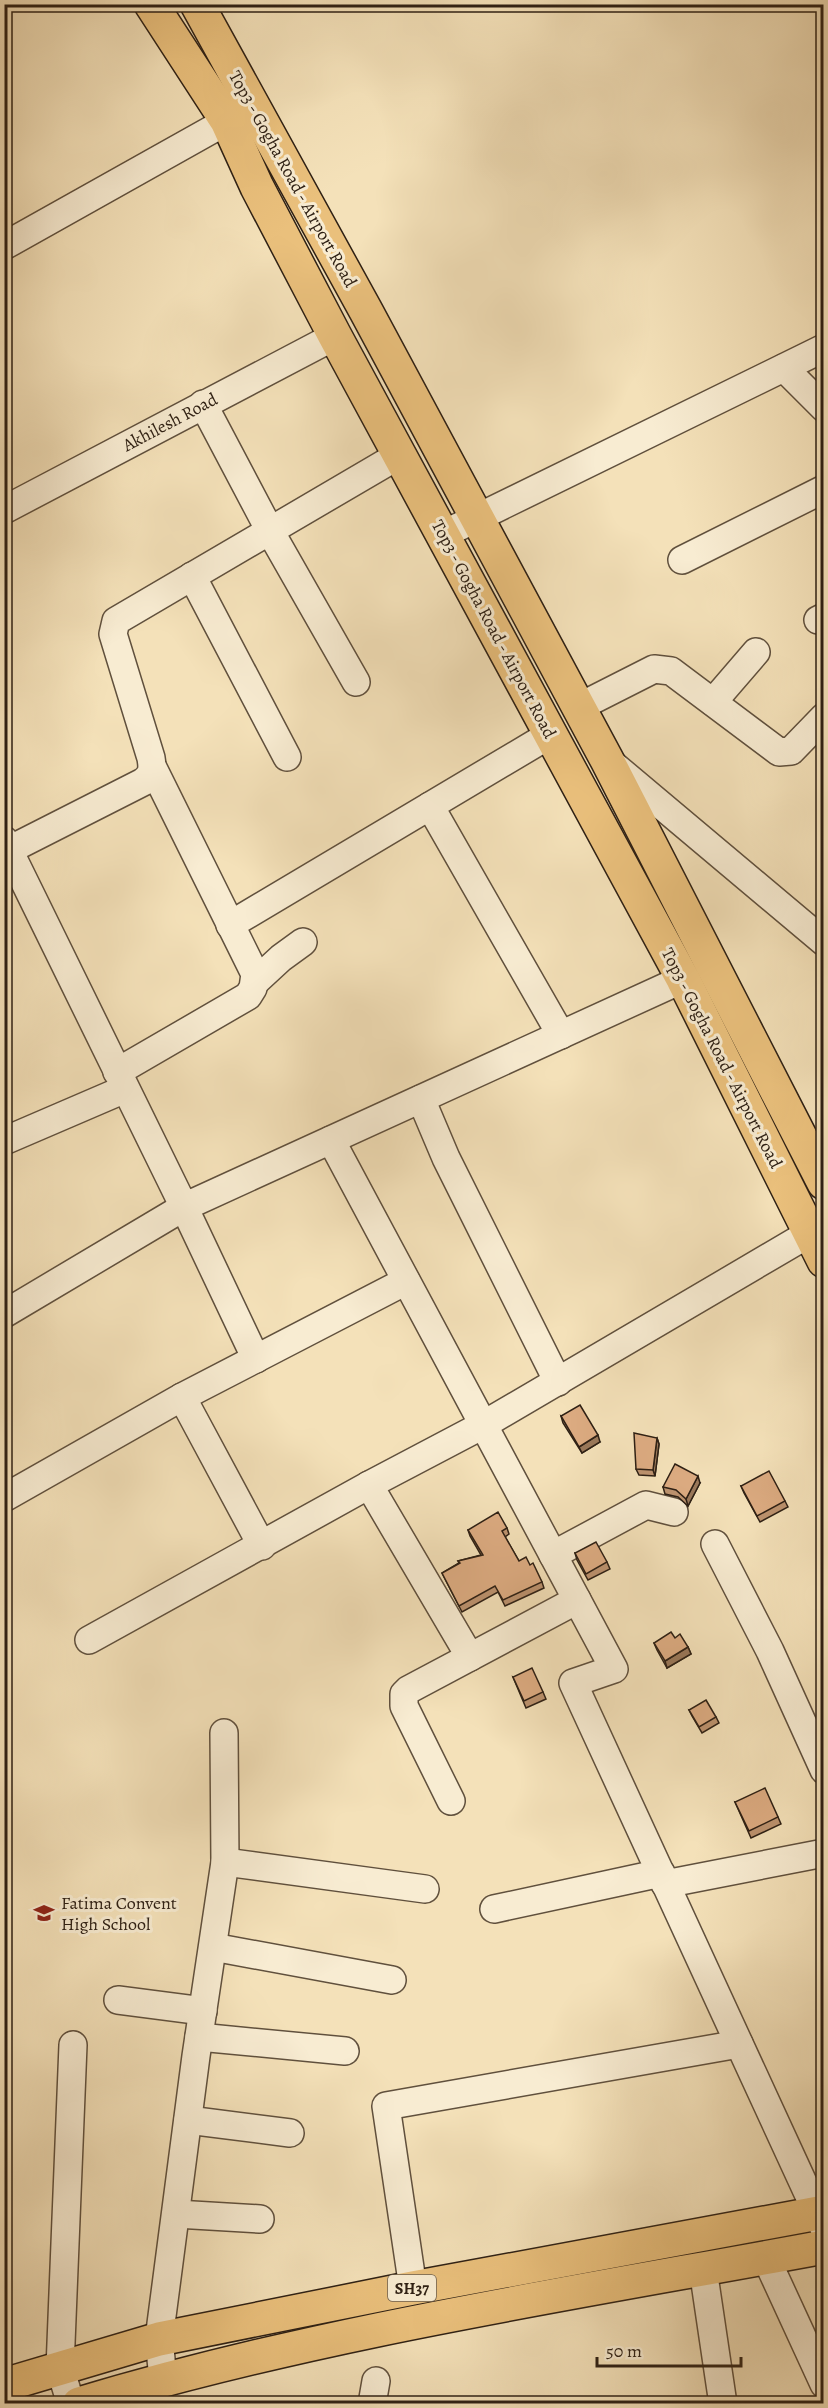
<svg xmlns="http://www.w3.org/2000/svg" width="828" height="2408" viewBox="0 0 828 2408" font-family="Alegreya,serif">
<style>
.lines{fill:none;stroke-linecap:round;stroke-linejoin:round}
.minor-casing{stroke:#60503d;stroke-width:30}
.major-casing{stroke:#2e2014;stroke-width:36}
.minor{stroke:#f8ecd2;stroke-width:27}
.major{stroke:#eac07c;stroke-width:33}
.wall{fill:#bd936f;stroke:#2e2014;stroke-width:1.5}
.shaded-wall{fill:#9a785a;stroke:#2e2014;stroke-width:1.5}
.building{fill:#dcab81;stroke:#2e2014;stroke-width:1.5}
.labels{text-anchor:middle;stroke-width:6;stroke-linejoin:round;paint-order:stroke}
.shield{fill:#f8ecd2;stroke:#6b5d4d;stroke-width:1.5}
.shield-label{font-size:16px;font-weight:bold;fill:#2e2014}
.street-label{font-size:18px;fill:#2e2014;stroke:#f8ecd2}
.poi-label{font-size:18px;fill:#2e2014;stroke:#f8ecd2;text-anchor:start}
</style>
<rect width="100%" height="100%" fill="#f4e1b9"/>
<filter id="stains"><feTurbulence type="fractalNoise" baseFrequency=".00333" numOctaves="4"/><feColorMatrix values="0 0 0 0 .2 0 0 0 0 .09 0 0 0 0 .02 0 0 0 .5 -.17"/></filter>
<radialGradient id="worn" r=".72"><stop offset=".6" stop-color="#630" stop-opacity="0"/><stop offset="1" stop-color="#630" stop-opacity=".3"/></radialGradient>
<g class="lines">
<g class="minor-casing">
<g id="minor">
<path d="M4,246L227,121"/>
<path d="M784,368L824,408"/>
<path d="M203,404L270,531L356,682"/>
<path d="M4,510L335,336"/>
<path d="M444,534L824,348"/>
<path d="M682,560L824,489"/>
<path d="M192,576L287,757"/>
<path d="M818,620L824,617"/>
<path d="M713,702L756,652"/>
<path d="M579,707L654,669L671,671L779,752L791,751L824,717"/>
<path d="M611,763L824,942"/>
<path d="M430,806L561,1035"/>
<path d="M4,840L184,1207L683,979"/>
<path d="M9,850L143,782C152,775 153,770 151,758L113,634L116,621L401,454"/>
<path d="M230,925L551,734"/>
<path d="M255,982L281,958L303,942"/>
<path d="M117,1072L248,996L253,988L255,974L153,768"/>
<path d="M421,1099L446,1158L558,1382"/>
<path d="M331,1140L614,1669L573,1683L824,2228"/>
<path d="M4,1141L125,1089"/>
<path d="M4,1314L184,1207L256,1359"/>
<path d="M182,1397L262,1546"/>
<path d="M369,1485L470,1657"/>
<path d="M4,1498L182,1397L406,1281"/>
<path d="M715,1544L770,1651L824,1770"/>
<path d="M553,1555L646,1505L674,1512"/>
<path d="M89,1640L369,1485L483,1425L810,1233"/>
<path d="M451,1801L404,1706V1694L408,1690L577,1600"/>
<path d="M225,1862L425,1889"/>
<path d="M665,1884L824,1853"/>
<path d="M494,1909L661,1873"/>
<path d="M213,1947L392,1980"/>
<path d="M118,2000L203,2011"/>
<path d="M199,2037L345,2051"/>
<path d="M188,2120L290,2133"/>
<path d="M176,2214L260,2219"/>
<path d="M766,2258L824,2384"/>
<path d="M703,2269L723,2404"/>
<path d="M413,2288L386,2106L739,2044"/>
<path d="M163,2379L159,2339L196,2056L225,1862L224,1733"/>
<path d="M71,2404L60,2368L73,2045"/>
<path d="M372,2404L376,2381"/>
</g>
</g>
<g class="major-casing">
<g id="major">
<path d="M151,4L227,121L257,187L335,336L683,979L824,1261"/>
<path d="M197,4L366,311L607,760L824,1183"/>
<path d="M4,2385L159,2339L413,2288L824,2212"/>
<path d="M79,2404C322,2331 575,2293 824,2247"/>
</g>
</g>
<use href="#minor" class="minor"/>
<use href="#major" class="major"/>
</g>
<g class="wall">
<path d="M561,1416L600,1442L582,1453L563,1423Z"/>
<path d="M657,1438L659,1444L655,1476L639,1475L636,1469Z"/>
<path d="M700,1483L688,1506L678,1497L665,1494L663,1487Z"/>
<path d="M741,1486L785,1501L788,1507L760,1522L744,1493Z"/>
<path d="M507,1528L509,1534L505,1537L519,1561L530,1565L542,1582L544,1588L505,1606L498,1592L462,1612L445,1579L442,1573L459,1563L458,1561L481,1555L470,1536L468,1530Z"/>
<path d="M575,1553L607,1562L610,1569L588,1580L577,1560Z"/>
<path d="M675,1638L688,1647L691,1654L667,1668L657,1650L654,1643Z"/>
<path d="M513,1677L543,1692L546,1699L526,1708Z"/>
<path d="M689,1710L716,1717L719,1723L702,1733L692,1716Z"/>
<path d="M735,1802L778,1817L781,1824L751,1838Z"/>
</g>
<g class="shaded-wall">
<path d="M598,1435L600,1442L582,1453L579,1447Z"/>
<path d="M657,1438L659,1444L655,1476L653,1470Z"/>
<path d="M698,1476L700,1483L688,1506L686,1499Z"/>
<path d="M688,1647L691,1654L667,1668L665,1661Z"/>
</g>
<g class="building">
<path d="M580,1405L598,1435L579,1447L561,1416Z"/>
<path d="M634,1433L657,1438L653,1470L636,1469Z"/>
<path d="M675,1464L698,1476L686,1499L676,1490L663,1487Z"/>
<path d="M769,1471L785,1501L757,1516L741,1486Z"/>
<path d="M498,1512L507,1528L502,1531L519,1561L526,1557L530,1565L533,1563L542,1582L503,1600L495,1586L459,1606L442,1573L460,1563L458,1561L483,1555L468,1530Z"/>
<path d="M596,1542L607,1562L586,1574L575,1553Z"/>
<path d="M671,1632L675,1638L680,1634L688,1647L665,1661L654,1643Z"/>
<path d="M532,1668L543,1692L524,1701L513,1677Z"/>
<path d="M706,1700L716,1717L699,1727L689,1710Z"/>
<path d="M765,1788L778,1817L749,1831L735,1802Z"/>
</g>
<defs>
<g id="school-bare" transform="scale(1.62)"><path d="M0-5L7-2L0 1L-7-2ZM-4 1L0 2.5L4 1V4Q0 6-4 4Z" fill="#8f2418" stroke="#f8ecd2" stroke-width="2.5" paint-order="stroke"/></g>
</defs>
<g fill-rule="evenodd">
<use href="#school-bare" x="44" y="1913"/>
</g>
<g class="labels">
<rect class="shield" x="388" y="2275" width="48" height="26" rx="4.5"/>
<g class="shield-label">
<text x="412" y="2294">SH37</text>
</g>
<g class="street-label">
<text transform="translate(293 179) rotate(61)" y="6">Top3 - Gogha Road - Airport Road</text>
<text transform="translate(170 422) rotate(-28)" y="6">Akhilesh Road</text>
<text transform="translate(494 629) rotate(62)" y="6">Top3 - Gogha Road - Airport Road</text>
<text transform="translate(722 1058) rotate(63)" y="6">Top3 - Gogha Road - Airport Road</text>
</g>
<g class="poi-label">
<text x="61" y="1909">Fatima Convent<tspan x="61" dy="21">High School</tspan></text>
</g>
</g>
<rect width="828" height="2408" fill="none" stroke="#f4e1b9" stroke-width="24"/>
<rect x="6" y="6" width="816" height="2396" fill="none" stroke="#2e2014" stroke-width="3"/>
<rect x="12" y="12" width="804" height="2384" fill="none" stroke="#2e2014" stroke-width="1.5"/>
<path d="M597 2357v9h144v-9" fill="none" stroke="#2e2014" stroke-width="3"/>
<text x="606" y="2357" font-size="18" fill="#2e2014" stroke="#f8ecd2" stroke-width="4.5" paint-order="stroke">50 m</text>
<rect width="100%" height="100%" filter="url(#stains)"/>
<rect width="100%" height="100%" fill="url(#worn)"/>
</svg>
